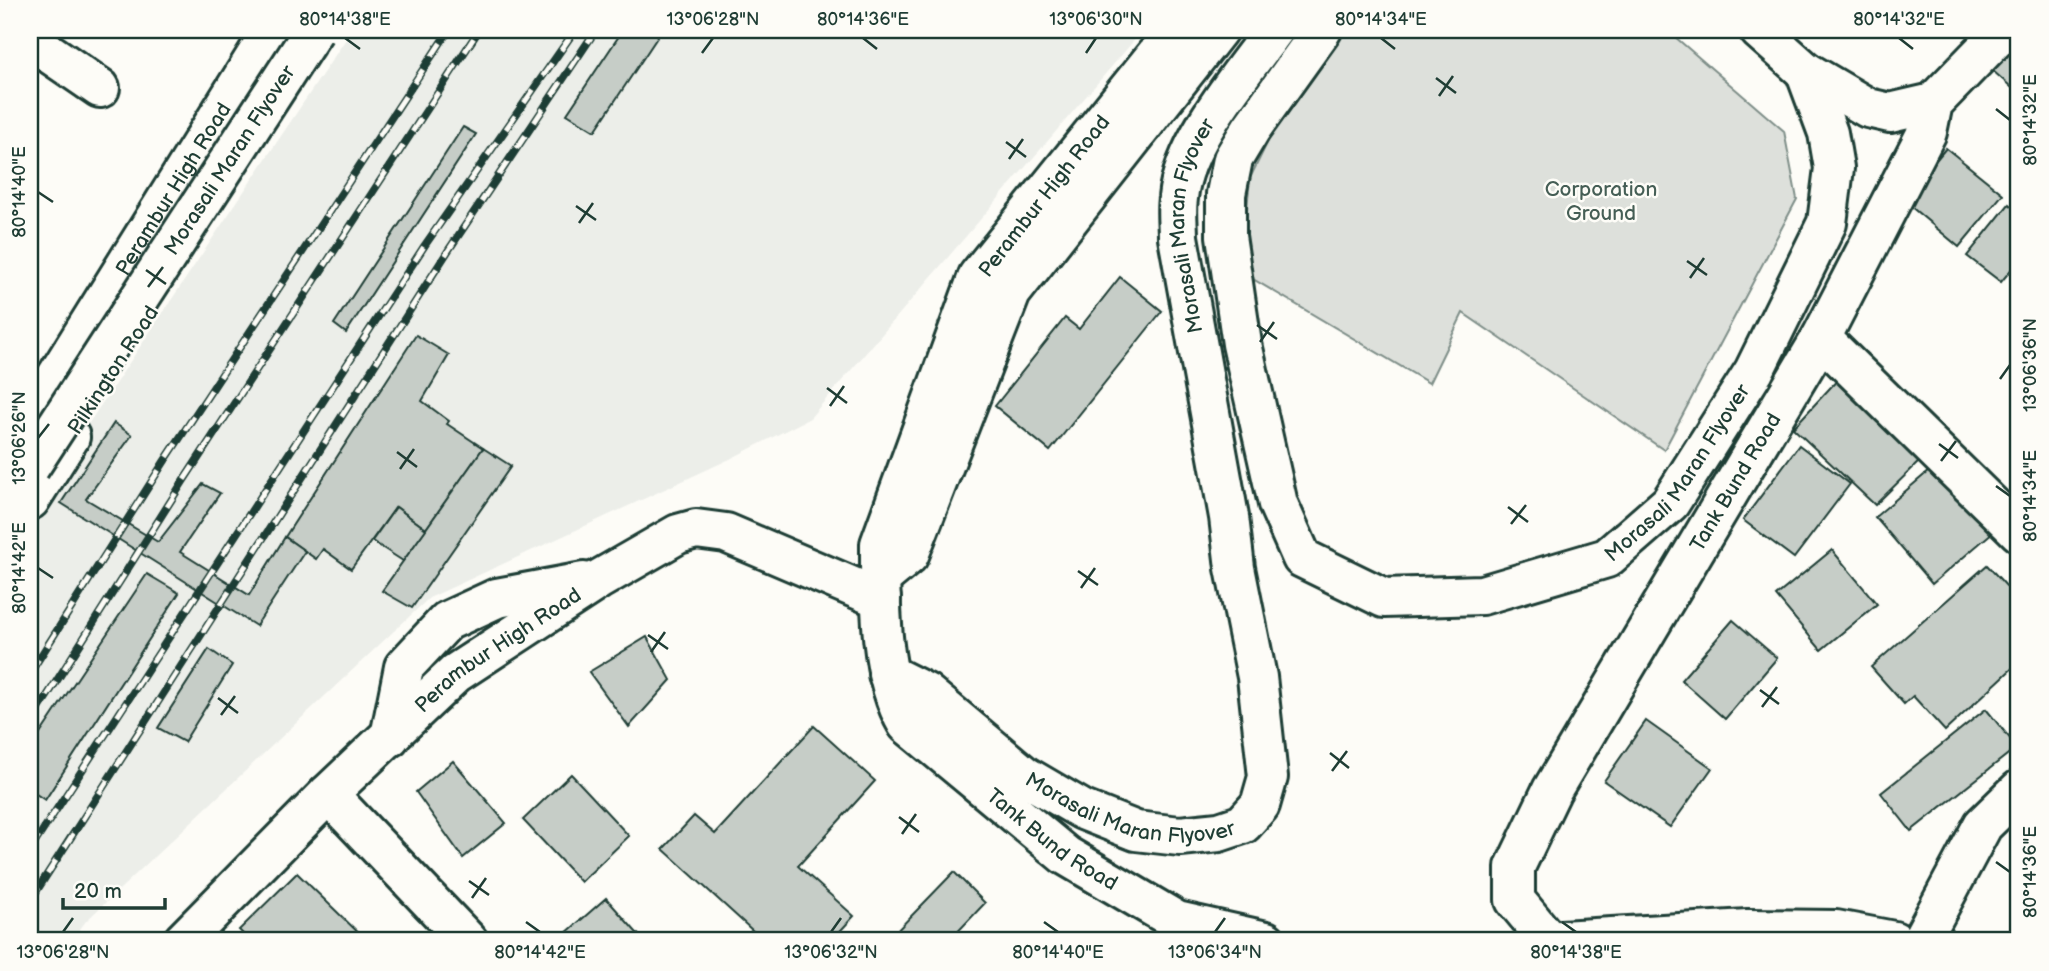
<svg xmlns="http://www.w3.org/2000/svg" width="2049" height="971" viewBox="0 0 2049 971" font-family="'Balsamiq Sans',sans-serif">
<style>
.built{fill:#eceee9}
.green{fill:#dde0db;stroke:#7e8e88;stroke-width:2}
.building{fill:#c6cdc7;stroke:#1f3d34;stroke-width:2}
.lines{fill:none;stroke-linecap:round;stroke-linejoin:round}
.street-casing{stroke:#1f3d34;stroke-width:44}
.secondary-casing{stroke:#1f3d34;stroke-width:44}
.primary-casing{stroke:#1f3d34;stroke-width:44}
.street{stroke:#fdfcf7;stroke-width:38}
.secondary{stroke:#fdfcf7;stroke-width:38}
.primary{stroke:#fdfcf7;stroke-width:38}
.rail-casing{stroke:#1f3d34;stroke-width:8}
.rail{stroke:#fdfcf7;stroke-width:5;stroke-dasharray:16;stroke-linecap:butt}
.primary-bridge-casing{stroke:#1f3d34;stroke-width:44;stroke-linecap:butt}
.primary-bridge{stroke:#fdfcf7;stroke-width:38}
.ticks{fill:none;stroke:#1f3d34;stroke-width:2.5}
.labels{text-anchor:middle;stroke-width:5;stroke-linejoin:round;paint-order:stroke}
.street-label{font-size:21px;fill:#1f3d34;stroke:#fdfcf7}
.park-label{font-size:21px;fill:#455e55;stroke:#fdfcf7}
.neatline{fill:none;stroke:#1f3d34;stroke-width:2.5}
.ticks-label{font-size:18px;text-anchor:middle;fill:#1f3d34}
</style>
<rect width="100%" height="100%" fill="#fdfcf7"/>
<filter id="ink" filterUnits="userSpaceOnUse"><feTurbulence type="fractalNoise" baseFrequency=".0143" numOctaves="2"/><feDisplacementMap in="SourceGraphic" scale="14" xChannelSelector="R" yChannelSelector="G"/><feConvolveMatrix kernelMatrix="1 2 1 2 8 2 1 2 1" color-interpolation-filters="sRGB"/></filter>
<g filter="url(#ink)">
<path class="built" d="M352,30H1143L810,418L730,459L429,598L86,921L71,941H30V511Z"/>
<path class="green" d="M1336,30H1667L1784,131L1797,199L1664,450L1463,313L1429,383L1241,272L1250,178L1281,115Z"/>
<g class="building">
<path d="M623,30H662L595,131L567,114Z"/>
<path d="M2019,30V94L1984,63Z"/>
<path d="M463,127L476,134L346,333L334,324Z"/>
<path d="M1946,148L2003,194L1959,247L1903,200Z"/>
<path d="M2009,204L2019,212V260L2001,282L1967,256Z"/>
<path d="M1120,277L1162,311L1050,451L995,406L1065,318L1079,329Z"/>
<path d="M416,335L449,355L422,401L449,421L447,424L483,448L426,529L396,507L351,569L323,549L316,559L285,537Z"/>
<path d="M1842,375L1928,453L1875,505L1793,428Z"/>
<path d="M114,423L132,435L86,499L158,542L203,484L220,493L180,552L249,595L285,537L305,551L256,626L61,503Z"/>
<path d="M1799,445L1850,484L1794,558L1743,520Z"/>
<path d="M483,448L511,466L412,608L382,591Z"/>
<path d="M1943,459L2000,526L1932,584L1875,517Z"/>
<path d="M396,507L426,529L403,561L372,541Z"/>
<path d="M1832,550L1877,604L1821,650L1776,596Z"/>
<path d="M1987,565L2019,600V662L1945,731L1913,696L1904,704L1871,667Z"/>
<path d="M147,574L179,593L45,800L30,790V749Z"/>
<path d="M1733,620L1777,658L1725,719L1681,680Z"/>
<path d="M647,637L671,680L629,727L589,672Z"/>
<path d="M209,649L232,665L184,742L158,728Z"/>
<path d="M1986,709L2017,747L1911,831L1881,793Z"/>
<path d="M1646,721L1712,768L1670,827L1604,781Z"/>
<path d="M814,726L875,781L798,866L854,916L831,941H764L663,849L694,816L715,834Z"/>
<path d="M453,761L506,823L463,858L416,792Z"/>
<path d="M571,774L629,836L581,882L523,820Z"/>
<path d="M954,872L985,903L949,941H887Z"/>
<path d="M297,873L367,941H250L239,930Z"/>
<path d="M606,898L644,941H557Z"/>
</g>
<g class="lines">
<g class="street-casing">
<g id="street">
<path d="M30,40L100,88"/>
<path d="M1821,338L2019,532"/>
<path d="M328,794L468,941"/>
<path d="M1921,941L1983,825L2019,790"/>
</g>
</g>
<g class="secondary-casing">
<g id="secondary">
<path d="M1805,71L1868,108L1890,113L1933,103"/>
<path d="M30,500L70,437"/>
<path d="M390,737L404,667L447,621L497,598L584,582"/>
<path id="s1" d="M183,941L328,794L456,673L598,580L678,534L696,529L726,533L881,599"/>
<path id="s2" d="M1549,941L1515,900V867L1552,790L1821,338L1927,132L1933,103L2004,30"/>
</g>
</g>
<g class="primary-casing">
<g id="primary">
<path id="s3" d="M1176,30L978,276L880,544C880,599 879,676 907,724L1065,855L1177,921L1266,941"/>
<path id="s4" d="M1322,30L1251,129L1233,159L1226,194V236L1242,344L1278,504L1302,558L1384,598L1482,595L1607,558L1670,503L1754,371L1827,223L1834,168L1828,133L1805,71L1759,30"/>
<path id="s5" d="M30,419L272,30"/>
<path d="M880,579L909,555L1011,293L1218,30"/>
<path id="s6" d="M888,674L926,693L1025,776L1083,810L1136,831L1180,836L1219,832L1243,824L1260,805L1268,777L1257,677L1235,568L1229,517L1178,237C1178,224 1176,211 1178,198C1183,142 1241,75 1274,30"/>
<path d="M1544,941L1748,929L1836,930L1894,941"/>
</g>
</g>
<use href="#street" class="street"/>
<use href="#secondary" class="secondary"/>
<use href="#primary" class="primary"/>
<g class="rail-casing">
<g id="rail">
<path d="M30,673L164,462L449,30"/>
<path d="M30,723L184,480L479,30"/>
<path d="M30,850L425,245L575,30"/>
<path d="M30,901L448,251L596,30"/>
</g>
</g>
<use href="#rail" class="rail"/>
<g class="primary-bridge-casing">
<g id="primary-bridge">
<path id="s7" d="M30,467L314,30"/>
</g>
</g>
<use href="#primary-bridge" class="primary-bridge"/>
</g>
</g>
<path class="ticks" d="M345,38L360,49M863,38L877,49M1381,38L1395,49M1899,38L1913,49M702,53L713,38M1086,53L1096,38M1436,78L1456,93M1439,96L1453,76M1996,109L2010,120M1006,142L1026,157M1009,159L1023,139M38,192L53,202M576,206L596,220M579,223L593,203M1687,261L1707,275M146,270L166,284M1690,278L1704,258M148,287L163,267M1257,325L1277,339M1260,342L1274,322M2000,379L2010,365M827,388L847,403M830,406L844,386M38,438L49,424M1939,444L1958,458M397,452L417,467M1941,461L1956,441M400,469L414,449M1996,486L2010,496M1508,507L1528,522M1511,524L1526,505M38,568L53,578M1078,571L1098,585M1081,588L1095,568M648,635L668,649M651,652L665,632M1760,690L1779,704M218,698L238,713M1762,707L1777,687M221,715L235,696M1330,753L1349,768M1332,771L1347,751M899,817L919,832M902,834L916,814M1996,862L2010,872M469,881L489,895M472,898L486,878M526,922L540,932M1044,922L1058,932M1562,922L1576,932M63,932L73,918M831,932L841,918M1215,932L1225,918"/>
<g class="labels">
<g class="street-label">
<text dy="7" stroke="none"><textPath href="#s7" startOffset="366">Morasali Maran Flyover</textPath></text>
<text dy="7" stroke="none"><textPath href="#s5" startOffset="271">Perambur High Road</textPath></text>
<text transform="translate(1044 196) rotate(-52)" y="7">Perambur High Road</text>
<text dy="7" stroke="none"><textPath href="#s6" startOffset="1020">Morasali Maran Flyover</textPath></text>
<text transform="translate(113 370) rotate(-57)" y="7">Pilkington Road</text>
<text dy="7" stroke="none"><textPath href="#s4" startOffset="998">Morasali Maran Flyover</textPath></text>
<text dy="7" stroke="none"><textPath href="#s2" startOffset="530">Tank Bund Road</textPath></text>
<text dy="7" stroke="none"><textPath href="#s1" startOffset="430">Perambur High Road</textPath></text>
<text dy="7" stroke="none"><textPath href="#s6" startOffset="285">Morasali Maran Flyover</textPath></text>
<text dy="7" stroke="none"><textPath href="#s3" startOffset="971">Tank Bund Road</textPath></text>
</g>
<g class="park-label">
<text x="1601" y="196">Corporation<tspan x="1601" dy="24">Ground</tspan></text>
</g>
</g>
<rect width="2049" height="971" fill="none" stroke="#fdfcf7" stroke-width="77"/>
<path d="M63 898v10h102v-10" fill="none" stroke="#1f3d34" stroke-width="3.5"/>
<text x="74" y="898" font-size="21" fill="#1f3d34" stroke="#fdfcf7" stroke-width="5" paint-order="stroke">20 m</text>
<rect x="38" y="38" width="1972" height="894" class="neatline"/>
<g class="ticks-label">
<text x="345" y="25">80°14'38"E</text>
<text x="713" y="25">13°06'28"N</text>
<text x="863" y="25">80°14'36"E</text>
<text x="1096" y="25">13°06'30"N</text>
<text x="1381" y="25">80°14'34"E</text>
<text x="1899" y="25">80°14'32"E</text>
<text transform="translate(2030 120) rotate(-90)" y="6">80°14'32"E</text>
<text transform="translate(19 192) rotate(-90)" y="6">80°14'40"E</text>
<text transform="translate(2030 365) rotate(-90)" y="6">13°06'36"N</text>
<text transform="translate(19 438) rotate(-90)" y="6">13°06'26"N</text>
<text transform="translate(2030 496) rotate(-90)" y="6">80°14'34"E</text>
<text transform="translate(19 568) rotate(-90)" y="6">80°14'42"E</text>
<text transform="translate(2030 872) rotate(-90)" y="6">80°14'36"E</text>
<text x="63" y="958">13°06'28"N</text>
<text x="540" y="958">80°14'42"E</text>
<text x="831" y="958">13°06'32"N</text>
<text x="1058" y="958">80°14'40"E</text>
<text x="1215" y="958">13°06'34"N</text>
<text x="1576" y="958">80°14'38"E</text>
</g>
</svg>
